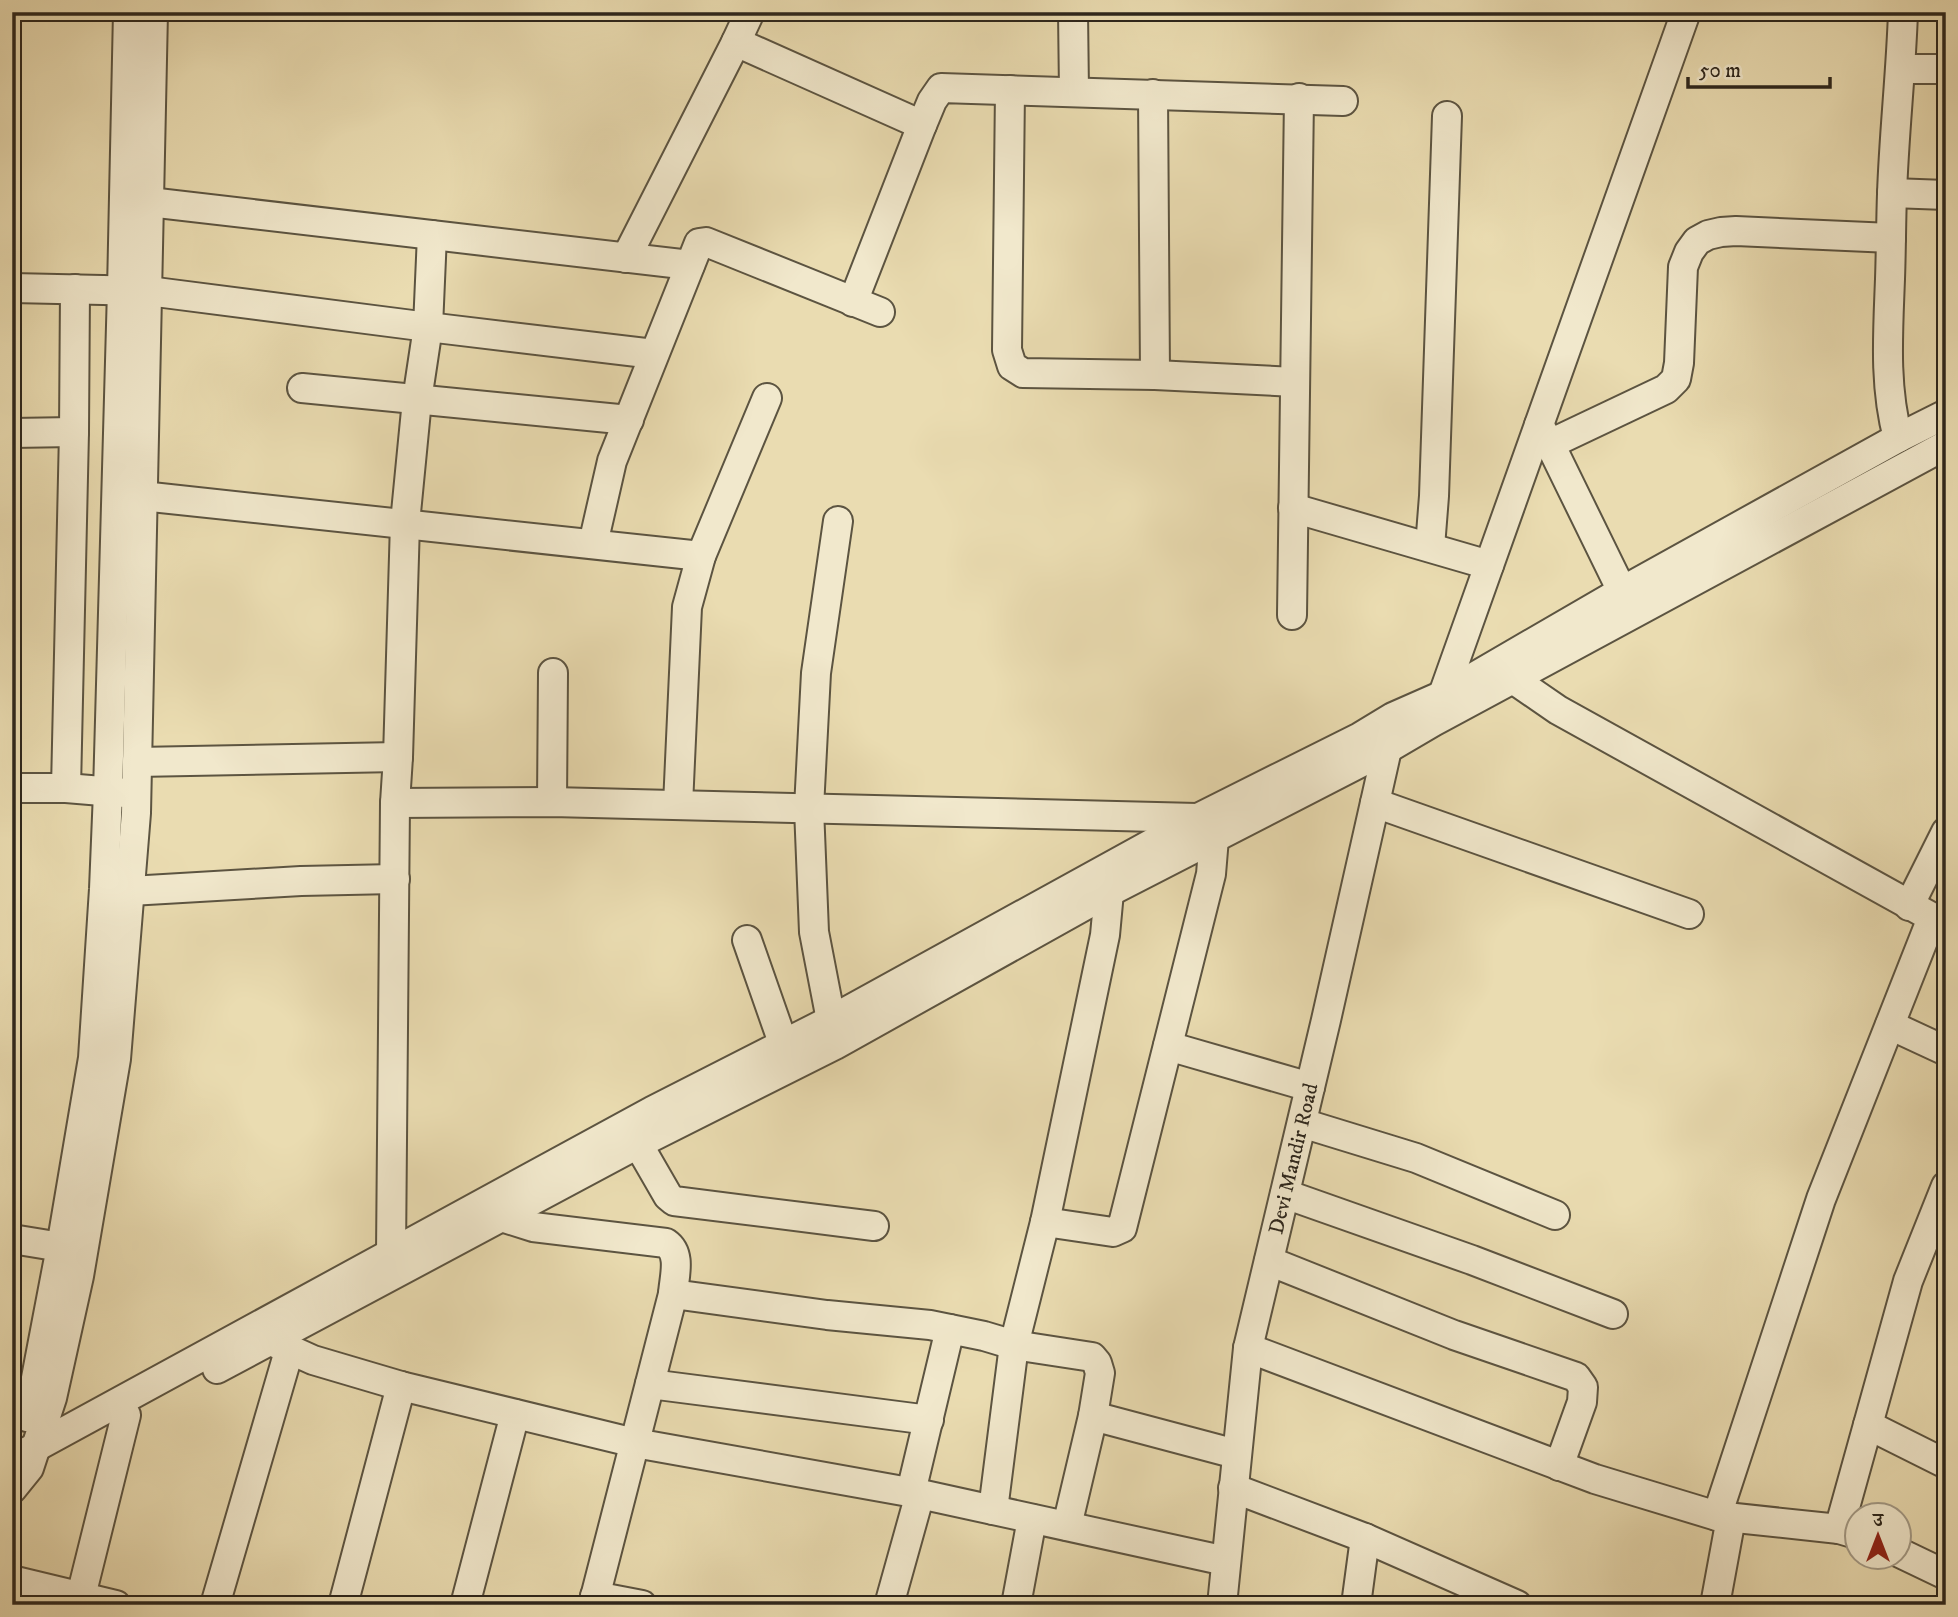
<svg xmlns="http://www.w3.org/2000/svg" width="1958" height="1617" viewBox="0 0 1958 1617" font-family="'IM FELL DW Pica','Noto Serif Devanagari',serif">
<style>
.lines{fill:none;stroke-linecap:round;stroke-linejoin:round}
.minor-casing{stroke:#5c5441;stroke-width:32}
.minor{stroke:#f1e8cc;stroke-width:28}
.labels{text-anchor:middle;stroke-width:5;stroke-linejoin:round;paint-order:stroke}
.street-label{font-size:21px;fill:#2d261c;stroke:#f1e8cc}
</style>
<rect width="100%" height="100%" fill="#eadcb1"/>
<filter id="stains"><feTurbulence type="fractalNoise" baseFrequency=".00286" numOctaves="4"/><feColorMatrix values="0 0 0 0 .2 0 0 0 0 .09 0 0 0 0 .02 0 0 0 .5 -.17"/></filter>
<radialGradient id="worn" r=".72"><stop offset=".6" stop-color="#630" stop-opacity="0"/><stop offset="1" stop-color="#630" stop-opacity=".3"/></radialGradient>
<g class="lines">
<g class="minor-casing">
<g id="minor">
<path d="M1073,12L1074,92"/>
<path d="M736,42L922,125"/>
<path d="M1901,69H1946"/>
<path d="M1010,90L1007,350L1012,366L1023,373L1155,375L1295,382"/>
<path d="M1153,94L1155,375"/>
<path d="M1892,193L1946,195"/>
<path d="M149,202L690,265"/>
<path d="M626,258L736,42L750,12"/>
<path d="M12,288L148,291L428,327L654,354"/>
<path d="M853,302L922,125L932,101L941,88L1343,101"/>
<path d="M302,388L629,420"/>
<path d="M1539,425L1550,444L1666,389L1676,379L1679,363L1683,267L1689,252L1697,241L1708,235L1721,232L1736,231L1891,238"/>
<path d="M12,433L74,432"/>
<path d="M1898,438C1884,386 1888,333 1890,279C1891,251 1891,222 1892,194C1894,133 1901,73 1903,12"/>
<path d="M1550,444L1622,591"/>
<path d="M142,496L701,556"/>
<path d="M1293,508L1489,565"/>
<path d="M593,544L612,461L699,243L706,242L880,312"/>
<path d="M1430,547L1434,496L1447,116"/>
<path d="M1292,615L1299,98"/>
<path d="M1513,679L1558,710L1946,925"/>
<path d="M1440,703L1686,12"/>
<path d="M137,762L398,757"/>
<path d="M12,788H66L126,793"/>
<path d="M66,788L74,432L75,289"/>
<path d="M552,802L553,673"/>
<path d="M395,803L552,802L1197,818"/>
<path d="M1375,803L1689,914"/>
<path d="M678,805L687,607L701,556L767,398"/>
<path d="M130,891L301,881L395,879"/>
<path d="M1909,906L1946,832"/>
<path d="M747,940L789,1060"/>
<path d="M831,1020L814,932L809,808L816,673L838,521"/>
<path d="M1890,1025L1946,1051"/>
<path d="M1168,1046L1310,1087"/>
<path d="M1302,1123L1416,1158L1555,1215"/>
<path d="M638,1144L668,1196L674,1201L874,1226"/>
<path d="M1285,1194L1472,1260L1613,1314"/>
<path d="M492,1214L533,1227L666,1243C682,1254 674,1277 673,1294L593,1605"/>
<path d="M1045,1222L1113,1232L1122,1228L1211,874L1214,838"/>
<path d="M12,1239L61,1247"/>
<path d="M391,1253L395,803L398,757L405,523L417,400L428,327L432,235"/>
<path d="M1269,1261L1454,1335L1576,1377L1583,1387L1582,1402L1559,1466"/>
<path d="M673,1294L827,1315L930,1325L984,1336L1014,1345L1092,1357L1097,1363L1100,1373L1093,1416L1067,1526"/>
<path d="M271,1341L313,1360L401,1386L635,1443L920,1494L1226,1561"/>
<path d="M1248,1348L1595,1479L1717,1516L1839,1529L1856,1534"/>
<path d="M217,1369L638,1144L835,1045L1109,892L1387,749L1433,722L1946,445"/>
<path d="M650,1384L929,1420"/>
<path d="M1093,1416L1236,1454"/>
<path d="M27,1417L32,1399L61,1247L93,1058L104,889L108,792L122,290L128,12"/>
<path d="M1868,1425L1946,1464"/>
<path d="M12,1459L36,1447L652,1111L831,1020L1198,818L1360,737L1393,717L1443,695L1622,591L1898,438L1946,414"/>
<path d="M1233,1488L1365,1538L1517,1605"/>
<path d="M12,1489L29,1468L52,1398L79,1276L116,1059L136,813L153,12"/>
<path d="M911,1492L950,1329"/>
<path d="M993,1510L1014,1345L1045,1222L1105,935L1109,892"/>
<path d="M1717,1516L1821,1199L1932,918"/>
<path d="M1839,1529L1908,1281L1946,1186"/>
<path d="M1898,1552L1946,1575"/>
<path d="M12,1580L116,1605"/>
<path d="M81,1596L126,1415"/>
<path d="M595,1596L642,1605"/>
<path d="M215,1605L289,1351"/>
<path d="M343,1605L401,1386"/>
<path d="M465,1605L515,1414"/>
<path d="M889,1605L920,1494"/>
<path d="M1016,1605L1032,1519"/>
<path id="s1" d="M1222,1605L1248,1348L1326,1020L1390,736"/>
<path d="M1356,1605L1365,1538"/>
<path d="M1715,1605L1731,1518"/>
</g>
</g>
<use href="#minor" class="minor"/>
</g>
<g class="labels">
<g class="street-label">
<text dy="7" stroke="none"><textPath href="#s1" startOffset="453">Devi Mandir Road</textPath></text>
</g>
</g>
<rect width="1958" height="1617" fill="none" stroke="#eadcb1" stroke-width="42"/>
<rect x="14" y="14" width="1930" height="1589" fill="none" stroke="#2d261c" stroke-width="3.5"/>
<rect x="21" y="21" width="1916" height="1575" fill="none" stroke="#2d261c" stroke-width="2"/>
<g transform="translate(1878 1536)"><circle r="33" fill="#f1e8cc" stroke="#a39a86" stroke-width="2"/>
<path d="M0-5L12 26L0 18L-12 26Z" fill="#8f2418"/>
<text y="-10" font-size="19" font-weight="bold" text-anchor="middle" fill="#2d261c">उ</text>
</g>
<path d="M1688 77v10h142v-10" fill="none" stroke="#2d261c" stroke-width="3.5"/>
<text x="1699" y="77" font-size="21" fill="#2d261c" stroke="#f1e8cc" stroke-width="5" paint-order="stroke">50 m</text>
<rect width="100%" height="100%" filter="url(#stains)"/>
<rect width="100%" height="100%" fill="url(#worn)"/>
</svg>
